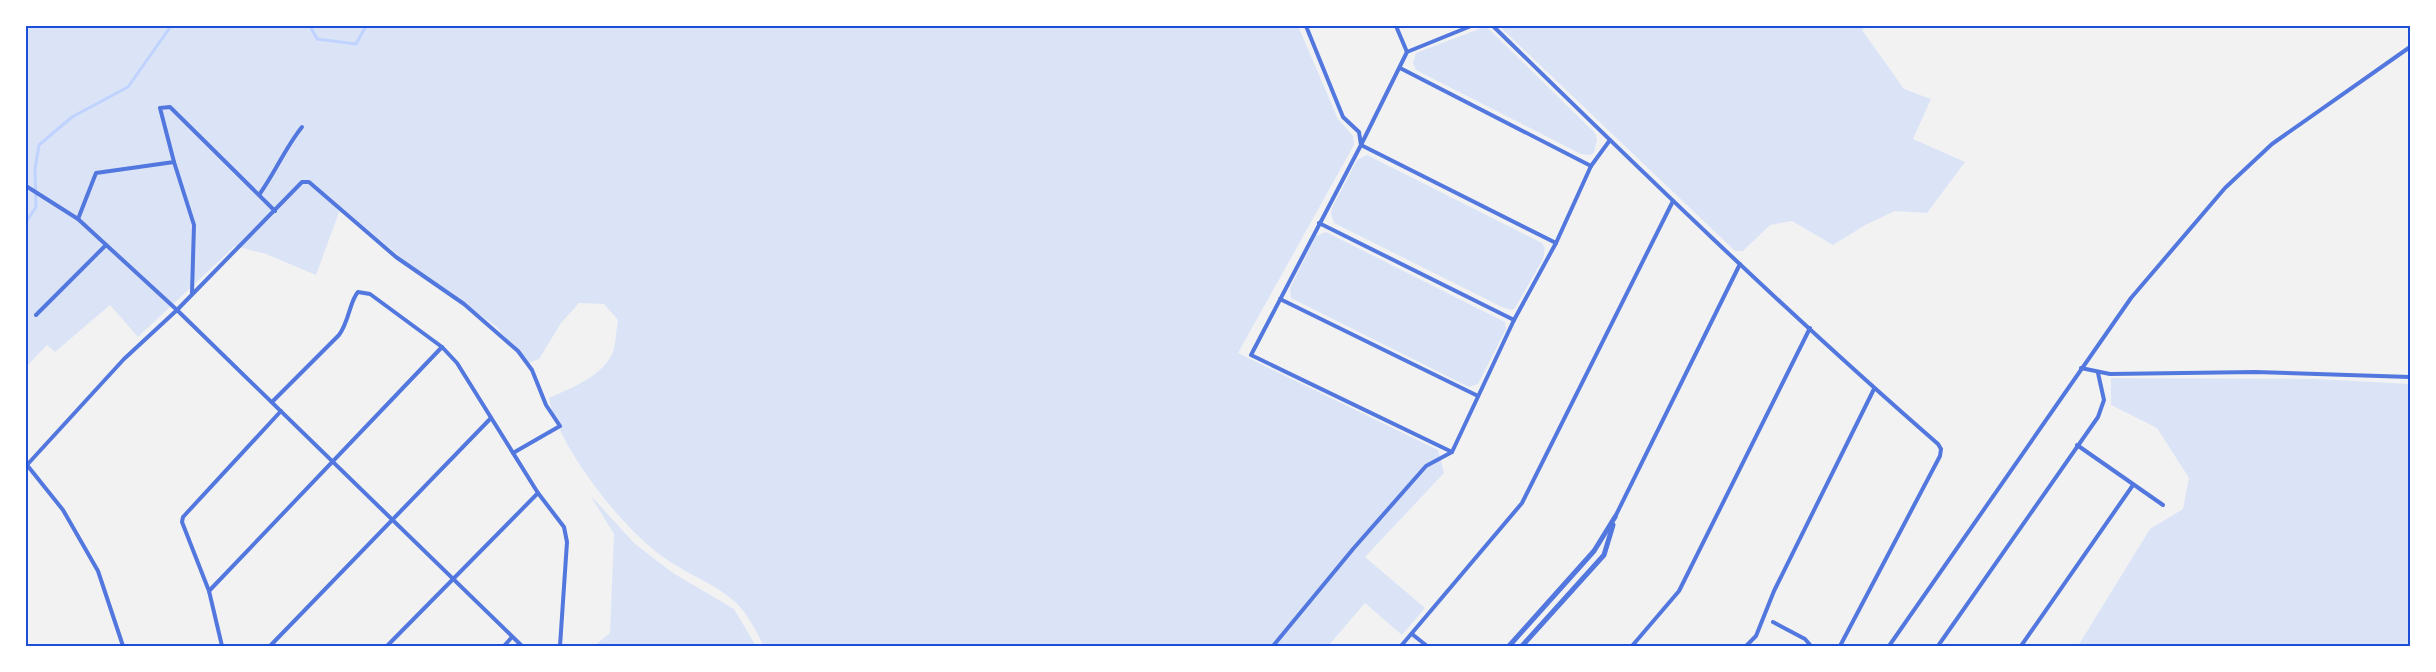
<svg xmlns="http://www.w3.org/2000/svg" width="2436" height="672" viewBox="0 0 2436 672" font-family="Figtree,sans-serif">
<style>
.green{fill:#dbe4f7}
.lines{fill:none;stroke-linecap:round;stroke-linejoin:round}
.stream{stroke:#bfd3fe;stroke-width:3}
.minor{stroke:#5277de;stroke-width:4}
.tertiary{stroke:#5277de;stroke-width:5}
.neatline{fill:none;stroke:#1d4ed8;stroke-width:2}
</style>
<rect width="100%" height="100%" fill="#f2f2f2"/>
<g class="green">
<path d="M26,26H1298L1338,119L1353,136L1354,145L1238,353L1438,450L1444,473L1365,557L1425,608L1402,635L1365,603L1328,646H764C756,631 747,612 733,600C713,583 685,573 663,557C623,529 557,446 549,398C571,388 603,376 613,352C616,343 616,330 618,320L604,304L579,303L561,323L539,359L526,364L497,327L417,271L341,207L316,275L266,254L235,246L138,337L110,305L55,352L47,345L26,367Z"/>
<path d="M1499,26H1867L1862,30L1904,89L1931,99L1913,139L1965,162L1927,213L1895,211L1867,224L1833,245L1792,221L1770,225L1743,251H1735Z"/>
<path d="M1484,27L1489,29L1595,133L1597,139L1594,153L1590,155L1581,154L1416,70L1413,63L1416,53Z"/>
<path d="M1367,155L1542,243L1545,248L1543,259L1515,308L1512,310L1502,307L1334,223L1331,214L1332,208L1357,160Z"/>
<path d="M1326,232L1505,322L1506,329L1478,384L1469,387L1291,298L1290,288L1316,236Z"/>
<path d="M2111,378L2317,379L2410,384V646H2078L2150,529L2183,509L2189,478L2157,428L2111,405Z"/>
<path d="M590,495L635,544L673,573L734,609L756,646H594L610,633L614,534Z"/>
</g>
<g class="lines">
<g class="stream">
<path d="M310,26L317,39L356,44L366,26"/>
<path d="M26,222L36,207L35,169L39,145L72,117L128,87L171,26"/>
</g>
<g class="minor">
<path d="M1306,26L1343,117L1359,132L1361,145L1556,243"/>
<path d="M1396,26L1407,52"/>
<path d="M1493,26C1638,168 1784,310 1938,444L1941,449L1940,456L1840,646"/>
<path d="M1400,68L1591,166"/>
<path d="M174,162L194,225L192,293"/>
<path d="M26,186L78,219L177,310L522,646"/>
<path d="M259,195C275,173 285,148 302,127"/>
<path d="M78,219L96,173L174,162L160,108L170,107L275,211"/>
<path d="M1319,223L1514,320"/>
<path d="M1280,299L1478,396"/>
<path d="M36,315L106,245"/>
<path d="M2081,368L2110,374L2255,372L2410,377"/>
<path d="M272,402L339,335C349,322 350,300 358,292L370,294L442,347L457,363L538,493L564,527L567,542L560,646"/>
<path d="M2077,445L2163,505"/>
<path d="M1452,452L1251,355L1361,145L1407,52L1471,26"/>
<path d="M27,465L63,510L98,571L123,646"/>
<path d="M26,466L124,359L177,310L302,182H309L396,257L464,304L518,351L532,370L546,405L560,426L513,453"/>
<path d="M1615,517L1740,264"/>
<path d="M209,591L442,347"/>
<path d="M1773,622L1805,639L1811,646"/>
<path d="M1412,634L1427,646"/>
<path d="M222,646L209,591L182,522L183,517L281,411"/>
<path d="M270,646L491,418"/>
<path d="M387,646L538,493"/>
<path d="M504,646L512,637"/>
<path d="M1273,646L1353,549L1426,466L1452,452L1514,320L1556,243L1591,166L1610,140"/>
<path d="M1401,646L1522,503L1673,201"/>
<path d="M1632,646L1679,591L1810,328"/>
<path d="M1746,646L1756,636L1774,591L1874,389"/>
<path d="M1889,646L2131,298L2225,188L2272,144L2410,47"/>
<path d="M1938,646L2098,417L2104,400L2098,373"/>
<path d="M2021,646L2133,485"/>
</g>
<g class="tertiary">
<path d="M1509,646L1594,551L1615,517"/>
<path d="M1522,646L1604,555L1613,525"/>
</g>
</g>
<rect width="2436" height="672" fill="none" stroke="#ffffff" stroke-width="54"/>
<rect x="27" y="27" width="2382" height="618" class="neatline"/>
</svg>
